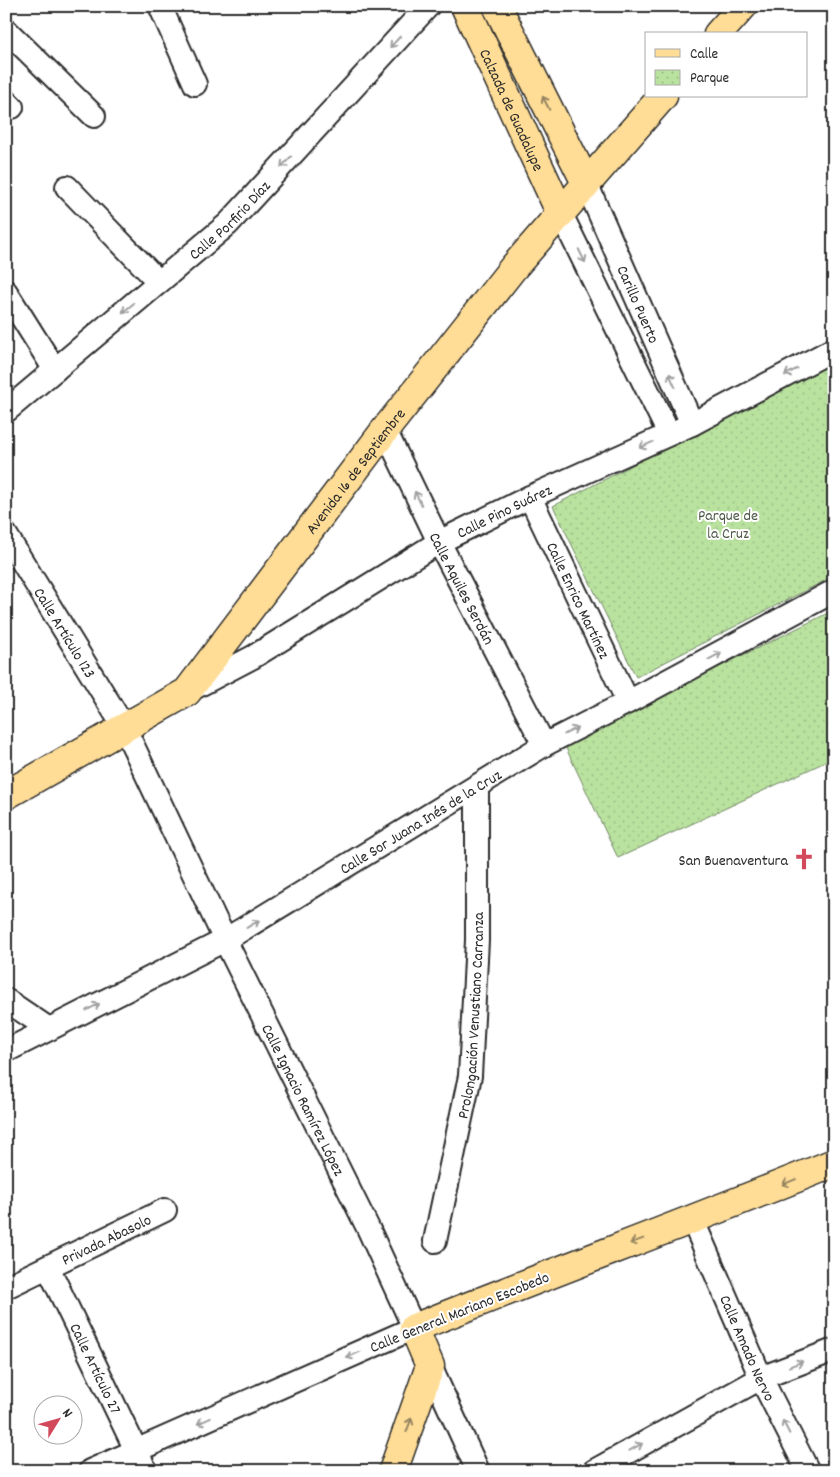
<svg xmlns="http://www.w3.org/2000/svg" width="840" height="1477" viewBox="0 0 840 1477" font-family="Dekko,sans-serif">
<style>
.park{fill:url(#park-dots);stroke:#728665}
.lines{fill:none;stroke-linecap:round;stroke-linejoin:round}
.minor-casing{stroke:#2b2b2b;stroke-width:26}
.major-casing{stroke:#2b2b2b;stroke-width:31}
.minor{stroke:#fff;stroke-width:22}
.major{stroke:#ffdd96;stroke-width:28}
.oneway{stroke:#a0a0a0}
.oneway2{stroke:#958460}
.labels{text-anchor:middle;stroke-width:4;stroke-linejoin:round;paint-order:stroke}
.street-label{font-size:16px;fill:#2b2b2b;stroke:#fff}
.park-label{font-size:16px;fill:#4e5948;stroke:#fff}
.poi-label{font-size:16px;fill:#2b2b2b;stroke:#fff;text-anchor:end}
</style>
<defs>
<pattern id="park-dots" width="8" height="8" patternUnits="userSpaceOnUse" patternTransform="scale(1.25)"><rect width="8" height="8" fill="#b9e29f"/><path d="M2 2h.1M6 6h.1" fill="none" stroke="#9fc289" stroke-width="1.8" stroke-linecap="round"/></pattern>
</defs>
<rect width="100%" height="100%" fill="#fff"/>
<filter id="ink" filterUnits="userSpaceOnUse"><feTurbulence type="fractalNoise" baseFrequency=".02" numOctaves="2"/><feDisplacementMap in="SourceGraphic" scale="10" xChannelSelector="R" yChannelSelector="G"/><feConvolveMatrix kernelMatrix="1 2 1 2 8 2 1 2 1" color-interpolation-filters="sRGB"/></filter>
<g filter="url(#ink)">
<g class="park">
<path d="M826,365L834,380V576L636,677L553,506Z"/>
<path d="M834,610V758L618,858L564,744Z"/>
</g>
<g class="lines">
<g class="minor-casing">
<g id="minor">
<path d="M160,6L195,84"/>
<path d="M6,30L94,116"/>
<path d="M6,101L12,107"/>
<path id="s1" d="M586,183L692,424"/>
<path d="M67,187L159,282"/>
<path d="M560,212L669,434"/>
<path d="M6,292L55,370"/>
<path id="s2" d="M6,411L228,224L428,6"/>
<path id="s3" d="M385,430L439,542L544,745"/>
<path id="s4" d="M530,497L628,702"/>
<path id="s5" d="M6,535L125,729L225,940L368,1228L414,1328L90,1471"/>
<path id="s6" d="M190,690L253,657L439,542L530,497L692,424L834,349"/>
<path d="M6,1000L49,1029"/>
<path id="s7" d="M6,1051L225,940L544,745L628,702L834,591"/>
<path id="s8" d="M693,1221L761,1378L808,1471"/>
<path id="s9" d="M435,1241L470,1076L477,940V787"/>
<path id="s10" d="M48,1267L146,1471"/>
<path id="s11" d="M6,1287L165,1210"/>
<path d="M430,1366L478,1471"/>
<path d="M594,1471L761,1378L834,1350"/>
</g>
</g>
<g class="major-casing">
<g id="major">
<path id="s12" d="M465,6L560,212"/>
<path d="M497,6L586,183"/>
<path d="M718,34L743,6"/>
<path id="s13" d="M6,795L187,692L385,430L513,268L663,96"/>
<path d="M393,1471L430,1366L414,1328C553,1272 694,1220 834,1163"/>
</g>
</g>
<use href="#minor" class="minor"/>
<use href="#major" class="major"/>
</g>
<defs><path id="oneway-shaft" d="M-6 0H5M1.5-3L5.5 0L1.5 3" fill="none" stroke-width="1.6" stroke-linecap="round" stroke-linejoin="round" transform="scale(1.25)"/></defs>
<g class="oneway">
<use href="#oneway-shaft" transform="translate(395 42) rotate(133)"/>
<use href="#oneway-shaft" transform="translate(286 162) rotate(133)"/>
<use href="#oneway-shaft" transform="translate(582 256) rotate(64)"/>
<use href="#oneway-shaft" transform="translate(128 308) rotate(140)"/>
<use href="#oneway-shaft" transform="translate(791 372) rotate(152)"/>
<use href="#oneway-shaft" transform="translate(672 380) rotate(-114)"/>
<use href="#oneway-shaft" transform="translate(646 445) rotate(156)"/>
<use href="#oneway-shaft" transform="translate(418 498) rotate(-116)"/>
<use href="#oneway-shaft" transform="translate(715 656) rotate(-28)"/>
<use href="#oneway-shaft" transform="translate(571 731) rotate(-27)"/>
<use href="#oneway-shaft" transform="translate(253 924) rotate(-31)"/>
<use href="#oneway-shaft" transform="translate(93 1007) rotate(-27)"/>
<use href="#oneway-shaft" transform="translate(353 1355) rotate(156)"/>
<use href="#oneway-shaft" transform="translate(796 1364) rotate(-21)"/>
<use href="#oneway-shaft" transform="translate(204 1421) rotate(156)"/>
<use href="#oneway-shaft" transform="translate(786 1427) rotate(-117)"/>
<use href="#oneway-shaft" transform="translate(636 1447) rotate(-29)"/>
</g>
<g class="oneway2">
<use href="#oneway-shaft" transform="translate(546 103) rotate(-117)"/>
<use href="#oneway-shaft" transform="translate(789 1182) rotate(158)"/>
<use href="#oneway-shaft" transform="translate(637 1241) rotate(160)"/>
<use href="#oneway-shaft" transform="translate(409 1425) rotate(-70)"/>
</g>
</g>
<defs>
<g id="church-bare" transform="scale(1.725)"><path d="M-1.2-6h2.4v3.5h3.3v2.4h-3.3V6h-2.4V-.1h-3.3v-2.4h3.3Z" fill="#d1495b" stroke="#fff" stroke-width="2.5" paint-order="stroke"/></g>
</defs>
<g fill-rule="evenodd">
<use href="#church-bare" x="804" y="859"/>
</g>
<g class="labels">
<g class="street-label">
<text dy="6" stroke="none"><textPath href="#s12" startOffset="114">Calzada de Guadalupe</textPath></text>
<text dy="6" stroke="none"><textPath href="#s2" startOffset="294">Calle Porfirio Díaz</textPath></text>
<text dy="6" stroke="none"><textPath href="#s1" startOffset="132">Carillo Puerto</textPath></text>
<text dy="6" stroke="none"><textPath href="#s13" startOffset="486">Avenida 16 de Septiembre</textPath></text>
<text dy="6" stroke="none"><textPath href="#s6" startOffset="362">Calle Pino Suárez</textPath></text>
<text dy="6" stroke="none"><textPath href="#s3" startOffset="176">Calle Aquiles Serdán</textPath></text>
<text dy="6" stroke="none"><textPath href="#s4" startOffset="114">Calle Enrico Martínez</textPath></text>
<text dy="6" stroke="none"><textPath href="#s5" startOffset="114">Calle Artículo 123</textPath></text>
<text dy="6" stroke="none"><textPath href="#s7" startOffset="474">Calle Sor Juana Inés de la Cruz</textPath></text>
<text dy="6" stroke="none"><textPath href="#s9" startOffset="229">Prolongación Venustiano Carranza</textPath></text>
<text dy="6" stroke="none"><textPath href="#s5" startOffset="639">Calle Ignacio Ramírez López</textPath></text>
<text dy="6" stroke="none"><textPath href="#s11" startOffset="111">Privada Abasolo</textPath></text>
<text transform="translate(459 1311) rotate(-22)" y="6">Calle General Mariano Escobedo</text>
<text dy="6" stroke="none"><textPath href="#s8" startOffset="138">Calle Amado Nervo</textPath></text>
<text dy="6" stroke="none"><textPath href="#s10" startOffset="112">Calle Artículo 27</textPath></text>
</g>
<g class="park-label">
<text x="728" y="520">Parque de<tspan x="728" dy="18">la Cruz</tspan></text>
</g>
<g class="poi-label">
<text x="788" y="865">San Buenaventura</text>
</g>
</g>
<rect width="840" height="1477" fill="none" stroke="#fff" stroke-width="25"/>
<rect x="12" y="12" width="815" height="1452" fill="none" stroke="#2b2b2b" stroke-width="2" filter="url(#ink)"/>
<rect x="645" y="32" width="162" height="65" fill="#ffffff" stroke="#aaaaaa"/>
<rect x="655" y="49" width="25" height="8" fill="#ffdd96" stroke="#aaaaaa"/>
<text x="690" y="58" font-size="15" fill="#2b2b2b">Calle</text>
<rect x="655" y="70" width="25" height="15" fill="url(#park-dots)" stroke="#aaaaaa"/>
<text x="690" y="82" font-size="15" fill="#2b2b2b">Parque</text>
<g transform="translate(58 1420) rotate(53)"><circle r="24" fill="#ffffff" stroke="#aaaaaa"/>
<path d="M0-4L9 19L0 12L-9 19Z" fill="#d1495b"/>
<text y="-8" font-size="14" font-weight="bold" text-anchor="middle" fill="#2b2b2b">N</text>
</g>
</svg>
